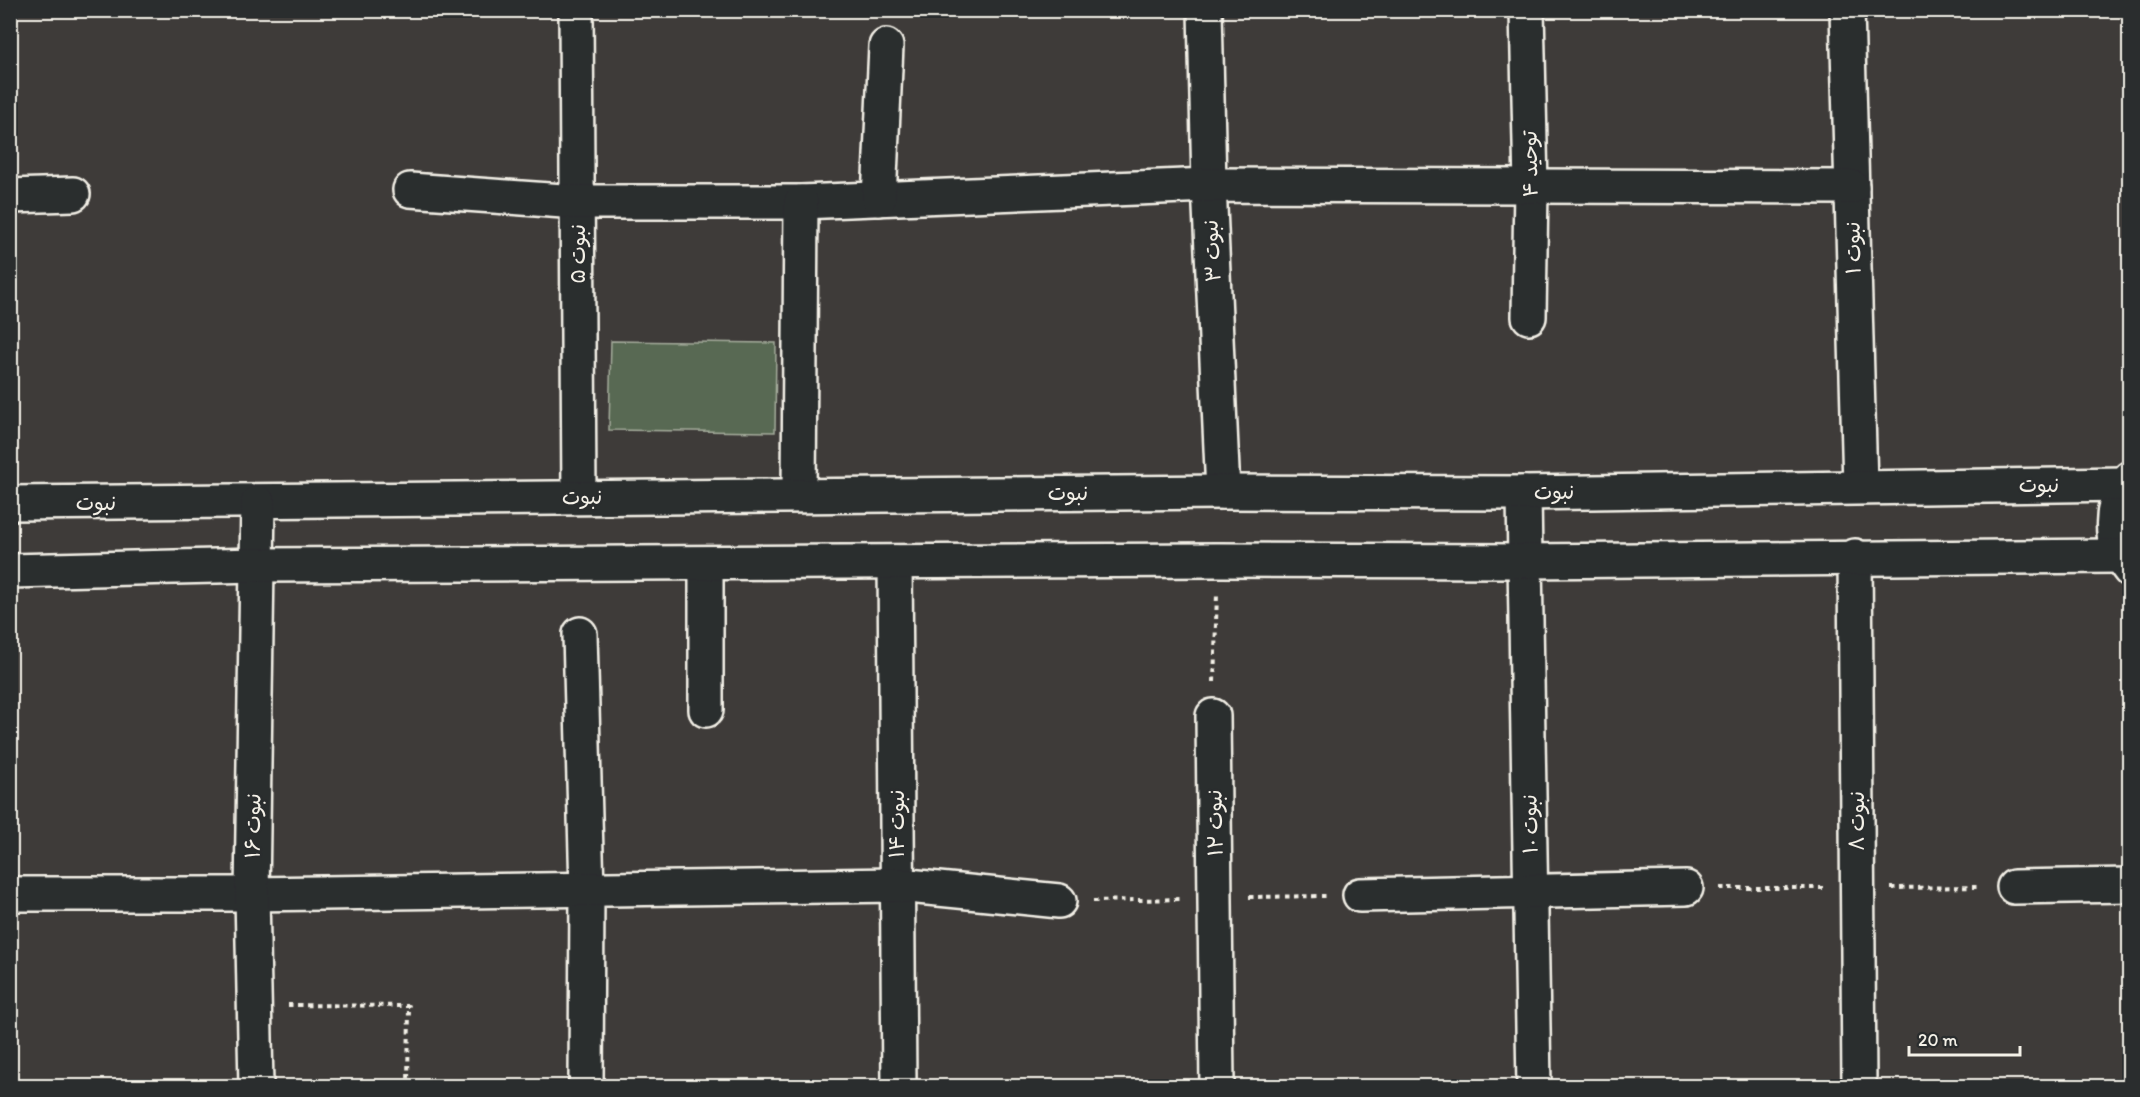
<svg xmlns="http://www.w3.org/2000/svg" width="2140" height="1097" viewBox="0 0 2140 1097" font-family="Itim,'Playpen Sans Arabic',sans-serif">
<style>
.green{fill:#586952;stroke:#a6ad9d;stroke-width:1.5}
.lines{fill:none;stroke-linecap:round;stroke-linejoin:round}
.street-casing{stroke:#f4f1e8;stroke-width:38}
.secondary-casing{stroke:#f4f1e8;stroke-width:38}
.path{stroke:#f4f1e8;stroke-width:4;stroke-dasharray:4.5 4.5;stroke-linecap:butt}
.street{stroke:#2a2d2e;stroke-width:33}
.secondary{stroke:#2a2d2e;stroke-width:33}
.labels{text-anchor:middle;stroke-width:4.5;stroke-linejoin:round;paint-order:stroke}
.street-label{font-size:21px;fill:#f4f1e8;stroke:#2a2d2e}
</style>
<rect width="100%" height="100%" fill="#3e3b39"/>
<filter id="ink" filterUnits="userSpaceOnUse"><feTurbulence type="fractalNoise" baseFrequency=".0167" numOctaves="2"/><feDisplacementMap in="SourceGraphic" scale="12" xChannelSelector="R" yChannelSelector="G"/><feConvolveMatrix kernelMatrix="1 2 1 2 8 2 1 2 1" color-interpolation-filters="sRGB"/></filter>
<g filter="url(#ink)">
<path class="green" d="M611,341L776,343L775,432L609,430Z"/>
<g class="lines">
<g class="street-casing">
<g id="street">
<path d="M576,10L579,497"/>
<path d="M1205,10L1209,185L1223,492"/>
<path d="M1527,10L1531,187L1529,317"/>
<path d="M1847,10L1860,486"/>
<path d="M410,190L577,202H801L1209,185L1852,187"/>
<path d="M10,196L73,194"/>
<path d="M879,199L886,46"/>
<path d="M799,495L801,202"/>
<path d="M1855,556L1859,1086"/>
<path d="M1525,561L1534,1086"/>
<path d="M895,562L899,1086"/>
<path d="M706,564V710"/>
<path d="M580,634L587,890L586,1086"/>
<path d="M1213,716L1217,1086"/>
<path d="M2014,887L2130,885"/>
<path d="M10,894H252L898,885L1059,901"/>
<path d="M1360,895L1686,888"/>
<path d="M256,1086L252,894L257,565"/>
</g>
</g>
<g class="secondary-casing">
<g id="secondary">
<path d="M2130,478C2108,506 2108,543 2130,570"/>
<path d="M1524,493L1525,561"/>
<path d="M10,503L1223,492L1524,493L2125,484"/>
<path d="M257,565L258,502"/>
<path d="M10,571L257,565L1218,560L1525,561L2118,556"/>
</g>
</g>
<g class="path">
<path d="M1214,682L1217,594"/>
<path d="M1720,888H1823"/>
<path d="M1891,888L1979,887"/>
<path d="M1249,897L1326,896"/>
<path d="M1093,901L1182,899"/>
<path d="M288,1005L409,1006L408,1086"/>
</g>
<use href="#street" class="street"/>
<use href="#secondary" class="secondary"/>
</g>
</g>
<g class="labels">
<g class="street-label">
<text transform="translate(1530 164) rotate(-91)" y="7">توحید ۴</text>
<text transform="translate(1853 248) rotate(-91)" y="7">نبوت ۱</text>
<text transform="translate(1212 251) rotate(-93)" y="7">نبوت ۳</text>
<text transform="translate(578 254) rotate(-90)" y="7">نبوت ۵</text>
<text x="2039" y="492">نبوت</text>
<text transform="translate(1554 492) rotate(-1)" y="7">نبوت</text>
<text x="1068" y="500">نبوت</text>
<text transform="translate(582 497) rotate(-1)" y="7">نبوت</text>
<text x="96" y="510">نبوت</text>
<text transform="translate(1857 821) rotate(-90)" y="7">نبوت ۸</text>
<text transform="translate(1215 823) rotate(-91)" y="7">نبوت ۱۲</text>
<text transform="translate(897 824) rotate(-90)" y="7">نبوت ۱۴</text>
<text transform="translate(1530 824) rotate(-91)" y="7">نبوت ۱۰</text>
<text transform="translate(253 826) rotate(-89)" y="7">نبوت ۱۶</text>
</g>
</g>
<rect width="2140" height="1097" fill="none" stroke="#2a2d2e" stroke-width="36"/>
<rect x="18" y="18" width="2104" height="1061" fill="none" stroke="#f4f1e8" stroke-width="2" filter="url(#ink)"/>
<path d="M1909 1046v9h111v-9" fill="none" stroke="#f4f1e8" stroke-width="3"/>
<text x="1918" y="1046" font-size="18" fill="#f4f1e8" stroke="#2a2d2e" stroke-width="4.5" paint-order="stroke">20 m</text>
</svg>
